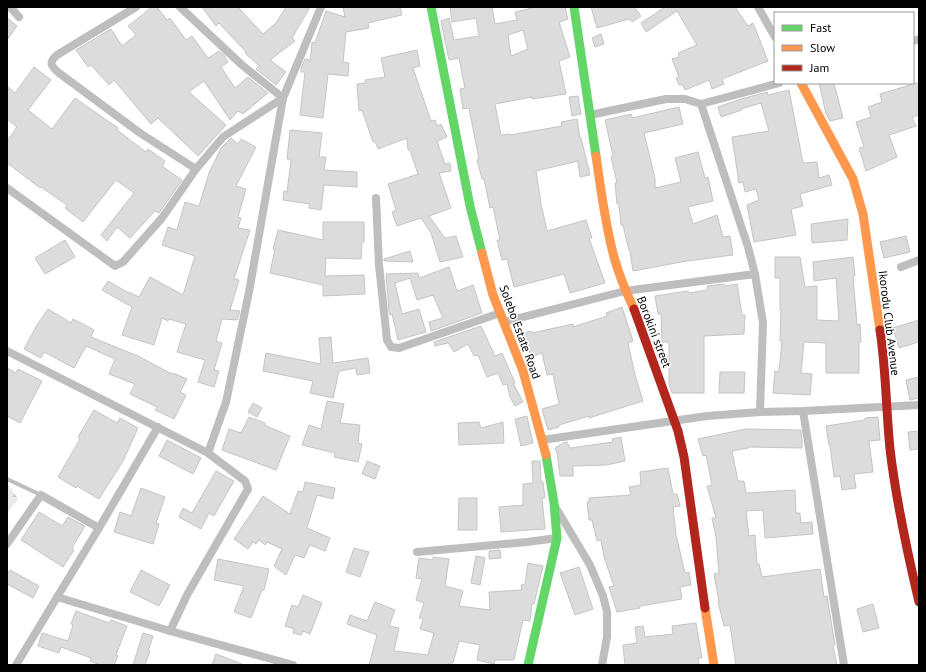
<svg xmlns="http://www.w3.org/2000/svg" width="926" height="672" viewBox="0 0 926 672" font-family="'PT Sans',sans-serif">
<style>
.forest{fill:url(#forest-firs)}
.building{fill:#dcdcdc;stroke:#c5c5c5;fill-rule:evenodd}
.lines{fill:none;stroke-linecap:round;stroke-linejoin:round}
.lane{stroke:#bebebe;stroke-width:4}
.street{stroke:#bebebe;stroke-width:8}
.fast{stroke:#63d668;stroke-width:9}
.slow{stroke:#ff974d;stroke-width:9}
.jam{stroke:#b3261e;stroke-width:9}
.labels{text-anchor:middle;stroke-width:3;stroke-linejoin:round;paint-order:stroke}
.street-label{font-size:12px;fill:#000;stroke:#fff}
</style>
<defs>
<pattern id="forest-firs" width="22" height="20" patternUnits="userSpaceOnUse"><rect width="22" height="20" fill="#eaeaea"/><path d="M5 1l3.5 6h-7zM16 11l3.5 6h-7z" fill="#c7c7c7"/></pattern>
</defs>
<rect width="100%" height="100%" fill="#fff"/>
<path class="forest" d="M7,483L18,499L7,513Z"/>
<g class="building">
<path d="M152,7H157L167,20L170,18L186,40L192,36L208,58L219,51L224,55L228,62L221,67L235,88L248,77L268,93L243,114L238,111L230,120L204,81L189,92L226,125L198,156L158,118L151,124L114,80L109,85L91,65L88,67L76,50L111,29L122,46L136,35L128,26Z"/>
<path d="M202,7H238L263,34L276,23L286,7H310L292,38L295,41L270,60L286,72L276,85L256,69L259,66L245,53L246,52L219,23L216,26Z"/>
<path d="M343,7H400L402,15L368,23L369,28L346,32L343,62L349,63L348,76L328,74L323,118L300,115L305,72H301V68L305,59H308L310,62L312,43V42L315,43L326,11L345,17Z"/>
<path d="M450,7H492L495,24L517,20L515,12L536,7H565L568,19L559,22L570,57L559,61L566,94L532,99V97L495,104L501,135L510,134V135L562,126L561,122L577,119L580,138H581L590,175L580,177L578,161L536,171L541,204L547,231L586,220L592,238H589L605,283L570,293L564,274L514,287L507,259L502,260L497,240H500L493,207L490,208L484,179H482L477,160L479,159L469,108L463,109L460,89L465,88L459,58L449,60L441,21L449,18L454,40L479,36L476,18L452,22ZM523,30L528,49L511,56L508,35Z"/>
<path d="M591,7H634L641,16L632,22L629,19L597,28Z"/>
<path d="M665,7H735L748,26L753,23L768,61L722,79L724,84L712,89L709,80L685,90L682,84L679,85L676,78L679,77L672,59L679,57L678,53L697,45L677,11L646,32L641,23Z"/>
<path d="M7,18L17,26L7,40Z"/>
<path d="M601,34L604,44L595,47L592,38Z"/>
<path d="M417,50L420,66L413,68L431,121L435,120L437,126L441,124L447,137L437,141L445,164L450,163L451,171L439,173L451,208L429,216L445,238L456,236L463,257L440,262L431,233L421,218L397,226L392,212L396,210L388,184L418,174L410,150H408L407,138L378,149L375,141L373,142L362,110L359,111L357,84L365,83V80L385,77L381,58Z"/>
<path d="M34,67L51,80L28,110L52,129L75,98L118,128L117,130L146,152L148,149L165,161L162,166L182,180L159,213L155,211L130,238L117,227L107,241L101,235L134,193L116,180L83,222L65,208L67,205L41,187L40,188L7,163V141L17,127L7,119V86L15,93Z"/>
<path d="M819,83H834L843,118L830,121L826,114Z"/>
<path d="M909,83H919V115L912,117L916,126L889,135L897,157L866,171L859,148L864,147L856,122L871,117L868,107L882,102L880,94L910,85Z"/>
<path d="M789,90L803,163L817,162L819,178L829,175L832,185L800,194L803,206L791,209L796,235L754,242L747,205L759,200L756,189L745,192L743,182L739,183L732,137L769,131L761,103L741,109L742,110L721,117L718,107L741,99L767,92L768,95Z"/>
<path d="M578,96L581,114L572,116L569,97Z"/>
<path d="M679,107L683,124L644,133L655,178V188L681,182L675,158L698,152L705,178L708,177L713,201L688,207L693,224L717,215L723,237L730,236L733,255L687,261L633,271L630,251H629L623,225H621L619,204H617L615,183H617L611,157L613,156L605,120L631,114L632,118Z"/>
<path d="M290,130L322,133L319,157H326L324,170L357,172V187L324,185L321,210L309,208L310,204L283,200L284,191L287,192L291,161L290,159H287Z"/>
<path d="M231,138L238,144L241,139L256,147L236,186L246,189L238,217L241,218L238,228L250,230L234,279L239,280L230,310L240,311L237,320L222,319L216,341L222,343L214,370L219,371L214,387L198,382L205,360L177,352L186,324L169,319L168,321L162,318L154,345L122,335L132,307L102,290L108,281L129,293V292L139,297L150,277L183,295L195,256L162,245L168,227L177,230L185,202L199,206L209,173L221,148Z"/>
<path d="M848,219L847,240L812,243L811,224Z"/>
<path d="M323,222H364V242H362L361,259L326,258L325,276L364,275L365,294L323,296V285L270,273L275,249H273L278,230L323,240Z"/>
<path d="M906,236L910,252L884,258L880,242Z"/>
<path d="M65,240L75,257L45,274L35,258Z"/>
<path d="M410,251L413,262L384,261V259Z"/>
<path d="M775,257H800L805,287L817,286V320L839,321L836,278L814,281L813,262L853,257L855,276H853L857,325L860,324L861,342H859V373H826V343L804,342L801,373L812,374L810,395L773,393L775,371L779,372L782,341H780L781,310H780V278H775Z"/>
<path d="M449,267L457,291L473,285L482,313L431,331L429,322L443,318L433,295L417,300L410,278L395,283L402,314L419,309L426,332L398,340L392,314L390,315L389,311L386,274L418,273L419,278Z"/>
<path d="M724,284L725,286L737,284L742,315H745L744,334L704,336V393H672L669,384V342H662L661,314H658L655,296L688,291L689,293L707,290V286Z"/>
<path d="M622,307L633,341L628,343L635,375L643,401L589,418V416L559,425V427L548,430L542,409L559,404L553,374L547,375L542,353L531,357L523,333L531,331L532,333L573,324V327L607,316L606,313Z"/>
<path d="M48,309L71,323L73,319L94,330L91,337L138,356L172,374L173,373L187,379L180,392L186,395L174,419L155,410L157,407L130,394L135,384L109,374L115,359L86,346L74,368L44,352L41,358L24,349L37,325Z"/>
<path d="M919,320V342L899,348L893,328Z"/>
<path d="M481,326L495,356L502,353L515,383H513L523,402L515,406L510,397L507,384L503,385L498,373L487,377L478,355L474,356L468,344L454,352L448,343L435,346L434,342Z"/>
<path d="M331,337L333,363L368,358L370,373L357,375L356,368L339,371L333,398L310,393L313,381L263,371L266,353L321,364L319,338Z"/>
<path d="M7,368L16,373L18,369L42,381L20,423L7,416Z"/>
<path d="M720,372H745L744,393H719Z"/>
<path d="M919,377V398L910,400L906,380Z"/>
<path d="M327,401L344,404L340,423L360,425L358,443L362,444L358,462L334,457L335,453L302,445L309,425L321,429Z"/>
<path d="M253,403L262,408L257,417L248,412Z"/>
<path d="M94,410L117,423L120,418L138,428L123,461L99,499L77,486L76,488L58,477L80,439L78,437Z"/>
<path d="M527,416L533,443L521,446L515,419Z"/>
<path d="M249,417L265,423L264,425L290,436L276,470L222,450L229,429L241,433Z"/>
<path d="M878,417L880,440L869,441L873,472L854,474L856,488L842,490L840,476L834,477L830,445H829L826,426L865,420V418Z"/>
<path d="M479,422L481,428L503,422L504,443L459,445L458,423Z"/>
<path d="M746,429L801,430L802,441V448L748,447V448L732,451L738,481H744L746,493L795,490L796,513H800L801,523L812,522L813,534L765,538L763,510L746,511L749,536L755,535L757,564H759L762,577L820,569L824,597L827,596L835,645L833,646L837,665H736L730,625L724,626L718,602H719L714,574L719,573L716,537L712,518H716L707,486L712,485L706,455L703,456L698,439Z"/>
<path d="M919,431V449L910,450L908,432Z"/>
<path d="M621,437L625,461L607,465L573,466V476H560L557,453L555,448L565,442H567L570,448L613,442L612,439Z"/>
<path d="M167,440L201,458L193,474L159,456Z"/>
<path d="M367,461L380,466L375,479L362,474Z"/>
<path d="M532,461H540L541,482H543L545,498H542L545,529L501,532L499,507L523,505V484L533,483Z"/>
<path d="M668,468L673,494H677L680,506L673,507L676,535L685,573L689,572L691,585L680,587L682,599L640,606V608L617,612L609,587L614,586L604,557L601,540L597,541L592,520H589L587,502H589V498L631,495L629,487L641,485L640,472Z"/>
<path d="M216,471L234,481L214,516L209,513L201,529L179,517L183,508L192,513Z"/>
<path d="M305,482L335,488L333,499L317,495L307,528L330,538L325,551L310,545L304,558L295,555L286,575L274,566L282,549L267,542L265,545L259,540L256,544L253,542L248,549L234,539L263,496L290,514L298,491L303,492Z"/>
<path d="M141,488L165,497L156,523L159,524L153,544L114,532L120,512L131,516Z"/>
<path d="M459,498H477V530H458Z"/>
<path d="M39,512L62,526L68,517L85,526L72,548L74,550L63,567L21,540Z"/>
<path d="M354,548L369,552L360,577L346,572Z"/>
<path d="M500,550L501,558L489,559V551Z"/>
<path d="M476,556L485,558L480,585L471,583Z"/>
<path d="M433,557L449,559L445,586L463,591L459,606L490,610L489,592L522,590L521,585L525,584L528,563L543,566L534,604H532L530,621L523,620L514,660H495L494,664L477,660L480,645L459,641L453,663H449V665H369L377,635L347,624L350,615L367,621L375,602L395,610L389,626L399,628L394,651L428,655L434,633L420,629L423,619L419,618L424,603L416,600L422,579L416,578L419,558L433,560Z"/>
<path d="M218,559L269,569L264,590H262L251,618L234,612L244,586L214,580Z"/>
<path d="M579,567L593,609L575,615L560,573Z"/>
<path d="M10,570L39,586L33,598L7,584V575Z"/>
<path d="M141,570L170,585L159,606L130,592Z"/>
<path d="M303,595L322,603L310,634L303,631L301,635L293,633L294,629L285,626L292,605L298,607Z"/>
<path d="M873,604L879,628L863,632L857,609Z"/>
<path d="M76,611L109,623L111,620L127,626L116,655L118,656L114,665H100L90,661L91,658L61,647L59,653L38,646L42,633L68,641L73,625L71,624Z"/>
<path d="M696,623L702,658H698L699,665H625L623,645L637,643L635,627L643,626L645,637L673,634L672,626Z"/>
<path d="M143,633L153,636L148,651H150L145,665H133Z"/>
<path d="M216,654L242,664V665H212Z"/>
</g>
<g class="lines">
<path class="lane" d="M7,479L41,495"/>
<g class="street">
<path d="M10,7L19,17"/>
<path d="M136,7L57,55C48,63 51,66 59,73L140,133L196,169"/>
<path d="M758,7L775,37"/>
<path d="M913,41L919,39"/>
<path d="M701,104L748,247L755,274L763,323L760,412"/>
<path d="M590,115L666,99H685L701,104L779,83"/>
<path d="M7,188L115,266L123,262L162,218L196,169L223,137L283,98L242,65L180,7"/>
<path d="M376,198L379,265L387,340L391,347L399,348L500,313"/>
<path d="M901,267L919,260"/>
<path d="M504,322L625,291L755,274"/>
<path d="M7,351L208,453L245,481L248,489L187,595L170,631"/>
<path d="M803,411L844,665"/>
<path d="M542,440L707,416L760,412L803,411L919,405"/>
<path d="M208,453L226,402L249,292L283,98L321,7"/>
<path d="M556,508L590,565L603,596L607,612V637L602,665"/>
<path d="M7,544L41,495L99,528"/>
<path d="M417,552L527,542L557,538"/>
<path d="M57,597L170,631L293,665"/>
<path d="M16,665L99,528L158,427"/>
</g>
<g class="fast">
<path d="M431,7L470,206L482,253"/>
<path d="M574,7L596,156"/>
<path d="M528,665L557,538L554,503L546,455"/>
</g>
<g class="slow">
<path d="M801,83L853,179L863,214L880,330"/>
<path d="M596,156C601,190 605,224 614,257C619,275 626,292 634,309"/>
<path d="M482,253L493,295L523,371L546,455"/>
<path d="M705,608L714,665"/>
</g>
<g class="jam">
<path d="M634,309L678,431L684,457L705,608"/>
<path d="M880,330C886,369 886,409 890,449C896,501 907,551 919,602"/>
</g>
</g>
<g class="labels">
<g class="street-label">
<text transform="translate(889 323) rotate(83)" y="4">Ikorodu Club Avenue</text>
<text transform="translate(520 332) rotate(70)" y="4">Solebo Estate Road</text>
<text transform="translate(654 332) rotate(69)" y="4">Borokini street</text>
</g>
</g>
<rect width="926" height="672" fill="none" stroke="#000000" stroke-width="16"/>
<rect x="774" y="12" width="140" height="72" fill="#ffffff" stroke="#999999"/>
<rect x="782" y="25" width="20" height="6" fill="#63d668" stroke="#999999"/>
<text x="810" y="32" font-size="12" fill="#000000">Fast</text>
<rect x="782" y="45" width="20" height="6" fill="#ff974d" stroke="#999999"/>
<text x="810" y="52" font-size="12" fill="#000000">Slow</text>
<rect x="782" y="65" width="20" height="6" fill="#b3261e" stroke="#999999"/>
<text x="810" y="72" font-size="12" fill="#000000">Jam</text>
</svg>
